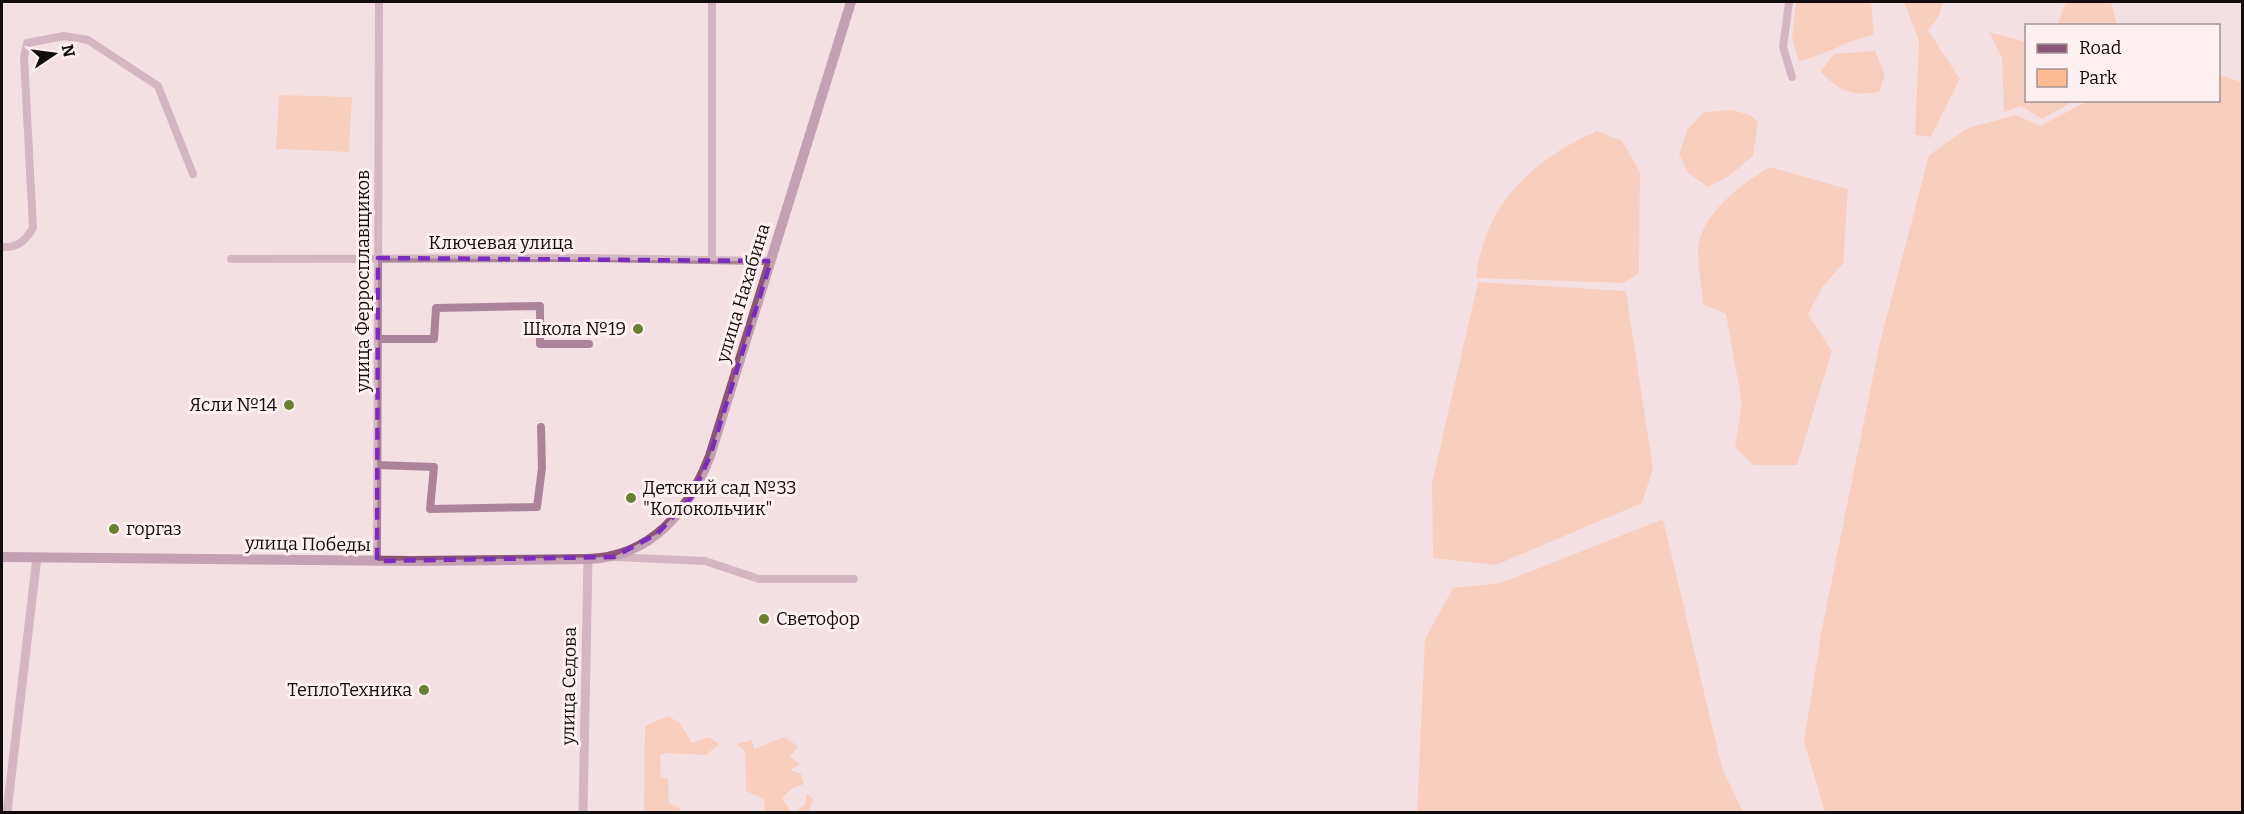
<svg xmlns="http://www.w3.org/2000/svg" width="2244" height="814" viewBox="0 0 2244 814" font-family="Bitter,serif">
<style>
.green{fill:#fdbb92}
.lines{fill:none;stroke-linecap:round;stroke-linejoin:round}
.minor{stroke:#ab849a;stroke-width:8}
.tertiary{stroke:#ab849a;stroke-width:9}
.secondary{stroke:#8b5576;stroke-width:10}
.marked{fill:none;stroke:#7b2cbf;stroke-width:4.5;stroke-dasharray:12 8;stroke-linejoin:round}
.poi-dot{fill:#6a8133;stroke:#feeff1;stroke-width:2}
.labels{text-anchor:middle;stroke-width:6;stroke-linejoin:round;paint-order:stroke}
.street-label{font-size:18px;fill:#120c0d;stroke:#feeff1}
.poi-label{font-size:18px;fill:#120c0d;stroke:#feeff1;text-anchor:end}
</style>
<rect width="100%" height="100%" fill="#f4e0e3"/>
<g class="green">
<path d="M1796,2H1871L1874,35C1847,40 1827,55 1799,61L1792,39Z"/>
<path d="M1904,2H1943L1939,16L1928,30L1960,79L1931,137L1915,135L1919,41Z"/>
<path d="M2066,2H2111L2117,25H2057Z"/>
<path d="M1989,32L2026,42V100L2074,101L2042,119L2021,106L2004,112L2002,58Z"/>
<path d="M1875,51L1885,75L1879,92C1850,97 1841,91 1820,72L1834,54Z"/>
<path d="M2219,75L2242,82V812H1825L1804,742L1821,634L1879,346L1929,155L1968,128L2016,115L2040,126L2088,101L2218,100Z"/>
<path d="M279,95L352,97L349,152L276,149Z"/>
<path d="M1731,110L1751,115L1758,122L1753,156L1729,176L1708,187L1688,173L1679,154L1687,130L1704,112Z"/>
<path d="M1597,131L1622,141L1640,172L1639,273L1624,283L1476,278C1484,204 1532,160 1597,131Z"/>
<path d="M1769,167L1848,189L1843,264L1823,286L1808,314L1832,351L1797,465H1753L1735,447L1742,404L1726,314L1703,304C1702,287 1698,270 1698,253C1698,215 1741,185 1769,167Z"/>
<path d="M1478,282L1626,291L1653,469L1642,503L1496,565L1433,558L1432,483Z"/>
<path d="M1663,519L1722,768L1743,812H1417L1425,639L1453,588L1501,583Z"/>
<path d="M668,716L680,723L692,743L709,737L719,744L706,755L665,753L660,756L661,777L668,779L669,803L680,808L679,812H644L645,726Z"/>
<path d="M784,737L798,746L790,757L800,764L791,770L801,774L804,784L791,789L782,798L790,811H797L806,803V794L813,798L809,812H765L764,799L746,791L745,751L736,744L752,740L754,749Z"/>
</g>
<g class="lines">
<g class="minor">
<path d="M1789,2L1783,47L1792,77"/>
<path d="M2,247C18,248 25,241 33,228L24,57L27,43L64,36L88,40L158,86L193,174"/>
<path d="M231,259L588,258L771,261"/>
<path d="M712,259V2"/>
<path d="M378,339H434L436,308L540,306V344H589"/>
<path d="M378,465L434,467L430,509L537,507L542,468L541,427"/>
<path d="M614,557L705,561L759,579H854"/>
<path d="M377,561L379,2"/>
</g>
<g class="tertiary">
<path d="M7,812L37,557"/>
<path d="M583,812L588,559"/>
</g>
<path class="secondary" d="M2,557L413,561L588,559C651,557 689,511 710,456L851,2"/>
</g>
<path d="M0 0H2244V814H0ZM378,258L771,261L710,456L691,498L657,534L614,557L377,561Z" fill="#f4e0e3" fill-opacity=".55" fill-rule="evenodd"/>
<path class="marked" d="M378,258L771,261L710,456L691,498L657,534L614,557L377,561Z"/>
<g class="poi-dot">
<circle cx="638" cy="329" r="6"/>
<circle cx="289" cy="405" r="6"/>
<circle cx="631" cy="498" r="6"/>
<circle cx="114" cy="529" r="6"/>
<circle cx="764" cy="619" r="6"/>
<circle cx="424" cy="690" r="6"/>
</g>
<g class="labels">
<g class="street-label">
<text x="501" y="249">Ключевая улица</text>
<text transform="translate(363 281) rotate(-90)" y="6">улица Ферросплавщиков</text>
<text transform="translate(743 293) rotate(-73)" y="6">улица Нахабина</text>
<text transform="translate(308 544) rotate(1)" y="6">улица Победы</text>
<text transform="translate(569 686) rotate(-89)" y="6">улица Седова</text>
</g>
<g class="poi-label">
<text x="626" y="335">Школа №19</text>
<text x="277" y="411">Ясли №14</text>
<text x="643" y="494" text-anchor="start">Детский сад №33<tspan x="643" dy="21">"Колокольчик"</tspan></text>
<text x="126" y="535" text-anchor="start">горгаз</text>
<text x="776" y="625" text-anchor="start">Светофор</text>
<text x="412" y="696">ТеплоТехника</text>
</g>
</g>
<rect width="2244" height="814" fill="none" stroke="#120c0d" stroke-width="6"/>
<rect x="2025" y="24" width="195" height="78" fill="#feeff1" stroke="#a09496" stroke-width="1.5"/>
<rect x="2037" y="44" width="30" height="9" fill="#8b5576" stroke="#a09496" stroke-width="1.5"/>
<text x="2079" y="54" font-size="18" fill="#120c0d">Road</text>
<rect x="2037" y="69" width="30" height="18" fill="#fdbb92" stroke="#a09496" stroke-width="1.5"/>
<text x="2079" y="84" font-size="18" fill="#120c0d">Park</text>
<g transform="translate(54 54) rotate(77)" stroke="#feeff1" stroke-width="4.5" paint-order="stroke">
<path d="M0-4.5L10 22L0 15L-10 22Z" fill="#120c0d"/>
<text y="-9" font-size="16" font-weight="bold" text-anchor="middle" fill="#120c0d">N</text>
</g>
</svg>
